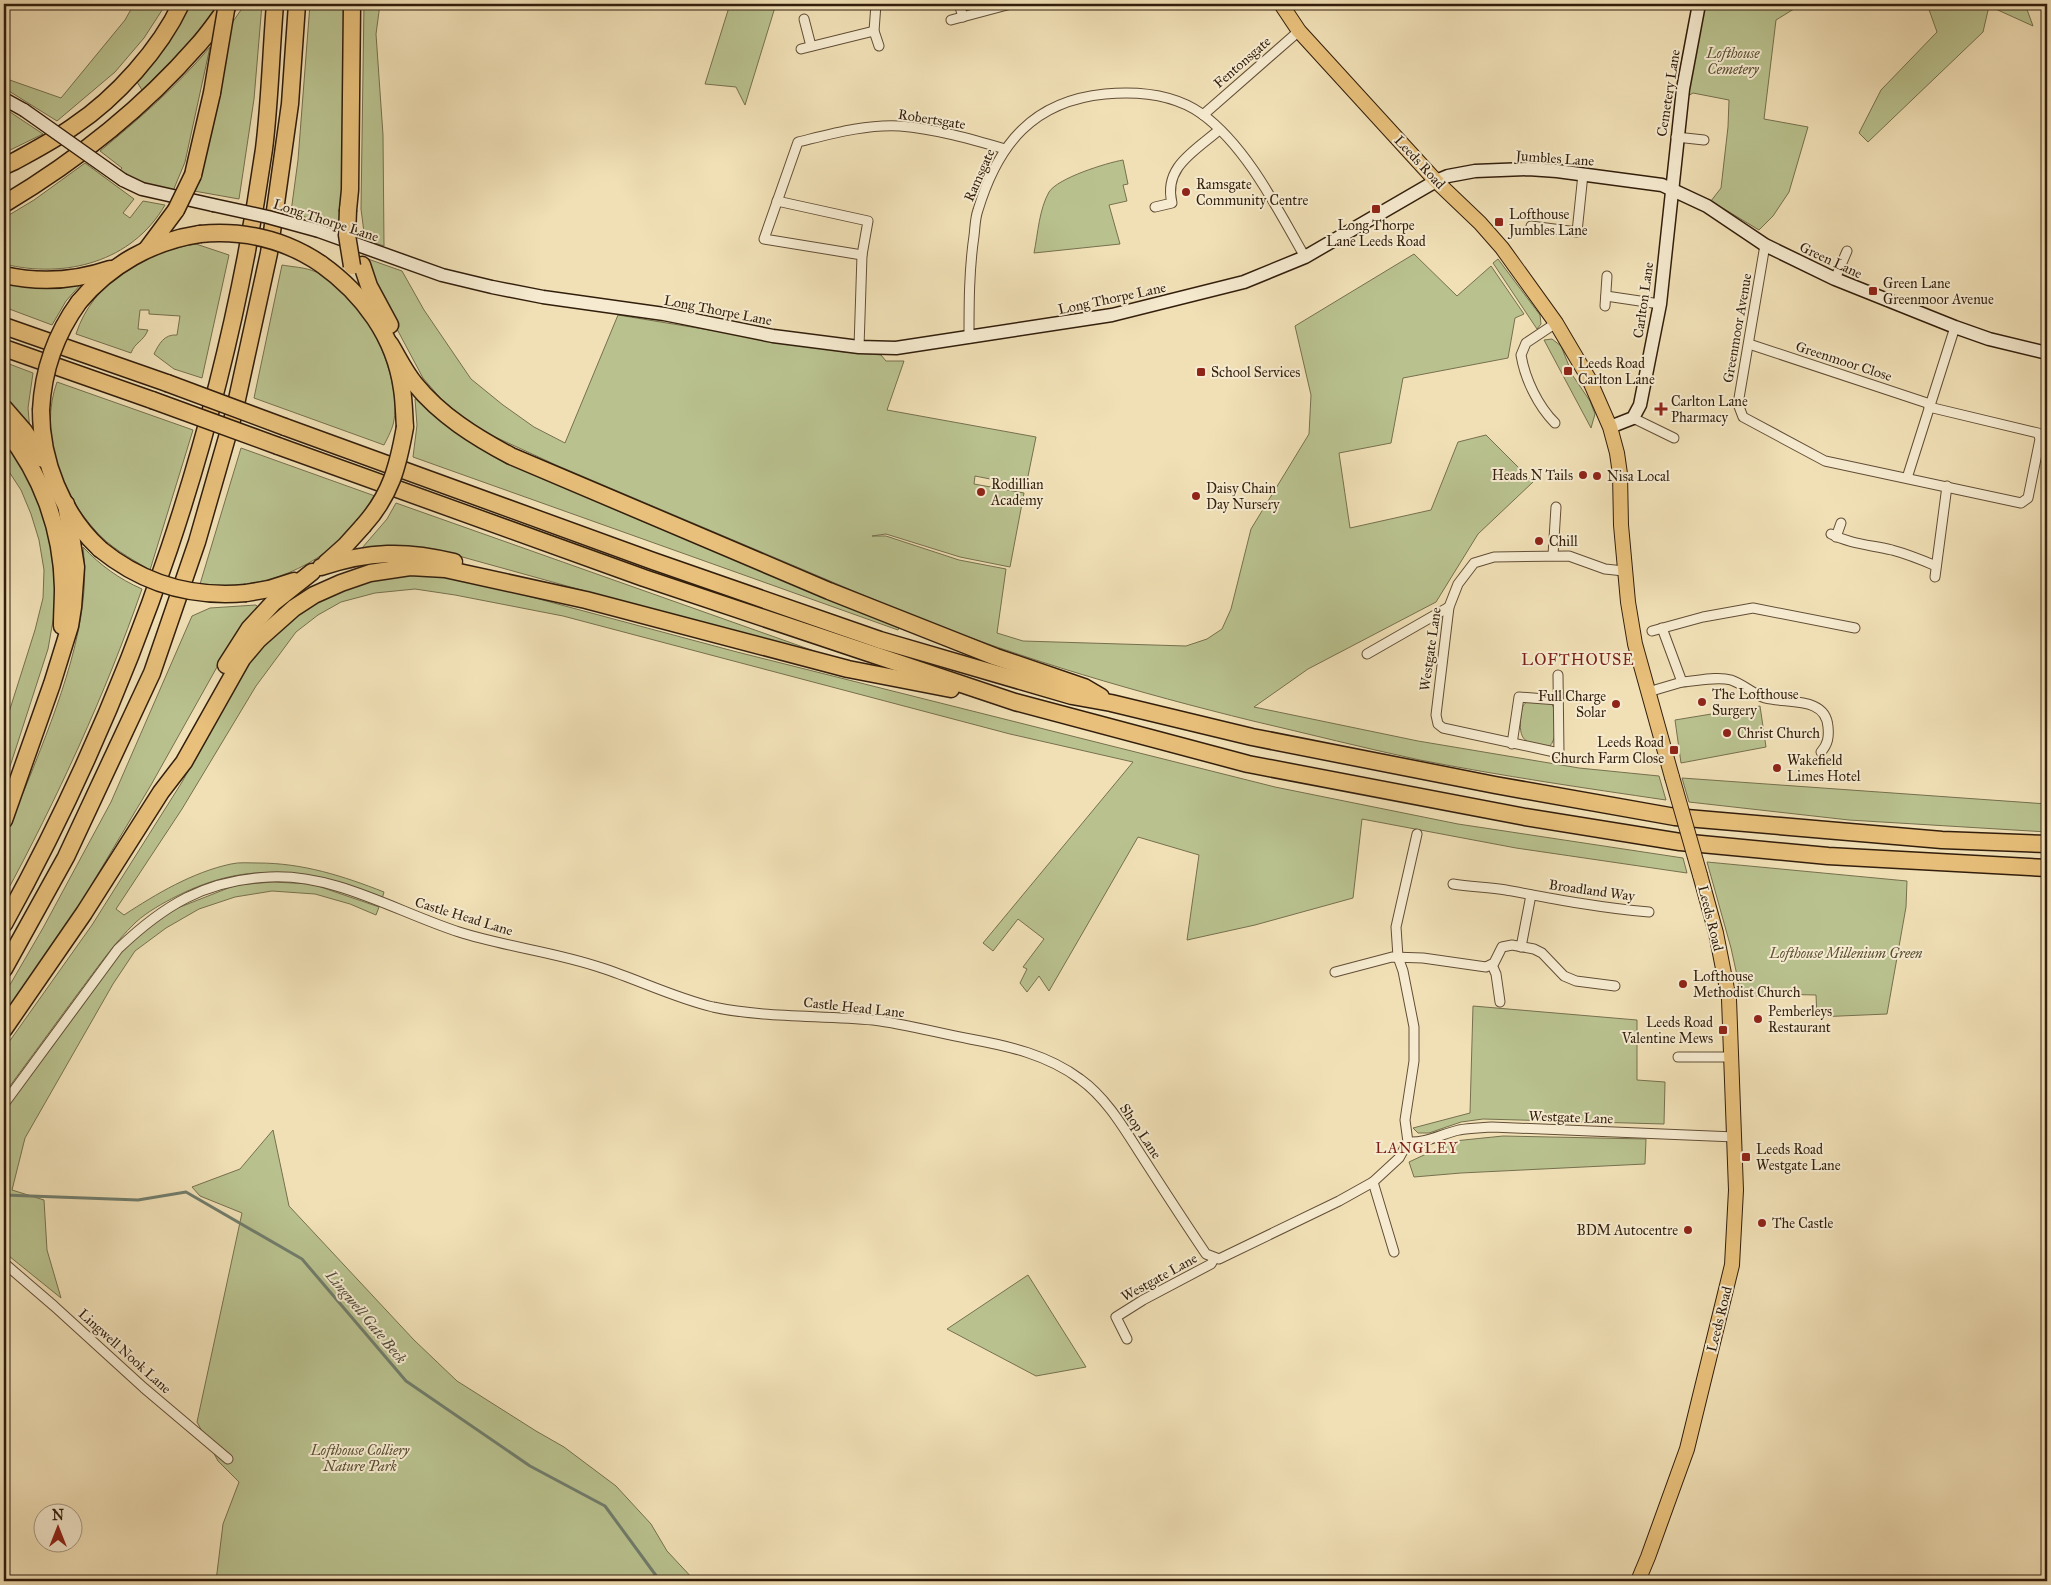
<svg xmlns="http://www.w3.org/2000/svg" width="2051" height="1585" viewBox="0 0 2051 1585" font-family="'IM FELL Great Primer',serif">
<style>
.green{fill:#b9c28f;stroke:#76704e}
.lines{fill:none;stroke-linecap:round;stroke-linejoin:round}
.stream{stroke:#717d6c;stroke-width:3}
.street-casing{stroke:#624e36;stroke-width:11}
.secondary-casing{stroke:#321e0c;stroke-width:15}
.primary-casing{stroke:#321e0c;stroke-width:16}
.highway-casing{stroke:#321e0c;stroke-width:19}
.street{stroke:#f6ebd0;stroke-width:9}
.secondary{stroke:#f6ebd0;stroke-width:12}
.primary{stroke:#e8c07b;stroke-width:14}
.highway{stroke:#e8c07b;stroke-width:16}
.secondary-bridge-casing{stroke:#321e0c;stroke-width:15;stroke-linecap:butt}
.primary-bridge-casing{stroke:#321e0c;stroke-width:16;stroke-linecap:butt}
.highway-bridge-casing{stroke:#321e0c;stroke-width:19;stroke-linecap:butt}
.secondary-bridge{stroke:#f6ebd0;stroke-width:12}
.primary-bridge{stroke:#e8c07b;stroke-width:14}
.highway-bridge{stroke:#e8c07b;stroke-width:16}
.poi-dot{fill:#8f2418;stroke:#f6ebd0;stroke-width:2}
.labels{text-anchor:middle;stroke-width:4;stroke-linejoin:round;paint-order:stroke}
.park-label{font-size:14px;font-style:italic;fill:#5a4f33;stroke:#f6ebd0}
.street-label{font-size:14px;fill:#321e0c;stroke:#f6ebd0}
.poi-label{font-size:14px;fill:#321e0c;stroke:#f6ebd0;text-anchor:start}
.neighbourhood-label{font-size:15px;letter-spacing:1px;fill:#7a1f14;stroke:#f6ebd0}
.water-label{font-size:15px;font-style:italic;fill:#524e3c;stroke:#f6ebd0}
.quarter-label{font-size:16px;letter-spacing:1px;fill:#7a1f14;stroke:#f6ebd0}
</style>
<rect width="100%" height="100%" fill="#f1e0b6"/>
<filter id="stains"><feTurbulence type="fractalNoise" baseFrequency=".004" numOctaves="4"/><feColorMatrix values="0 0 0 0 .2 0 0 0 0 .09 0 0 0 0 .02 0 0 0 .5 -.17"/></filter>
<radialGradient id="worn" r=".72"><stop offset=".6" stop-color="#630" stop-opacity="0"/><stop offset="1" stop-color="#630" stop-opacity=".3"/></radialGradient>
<g class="green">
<path d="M134,4H166L144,38L115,72L57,121L4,88V78L61,98L125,20Z"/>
<path d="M189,4H217L216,9L187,45L142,90L137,82L161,52Z"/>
<path d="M245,4H262L254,99L239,199L194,191L232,23Z"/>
<path d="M310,4H346L343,209H340V229L291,212L298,160Z"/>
<path d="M364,4H380L376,34L383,135L384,246L365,240L361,209Z"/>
<path d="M730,4H776L745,105L736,87L705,84Z"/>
<path d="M1705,4H1802L1776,20L1764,119L1808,127L1789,192L1773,216L1759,230L1711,201L1721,188L1728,127L1729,100L1693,93L1688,96Z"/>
<path d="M1927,4H2025L2033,26L1989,6L1983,32L1868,142L1859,133L1881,90L1937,32Z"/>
<path d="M210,47L185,162L173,191C153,187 136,182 119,171L122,168L100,151C139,119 177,86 210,47Z"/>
<path d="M4,108L43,134L4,153Z"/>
<path d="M1123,160L1128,184L1123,185L1127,201L1109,205L1120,244L1034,253C1038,233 1039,210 1049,192C1058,178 1106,163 1123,160Z"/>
<path d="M85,163L134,199L123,213L130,218L143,201L165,205C132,262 65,279 4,264V218L34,200Z"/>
<path d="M196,244L229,255L202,378L174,369L154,354C159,344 164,334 177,335L180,316L149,314V310H140L138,329L148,330C143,342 135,342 131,353L76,334C92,283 145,251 196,244Z"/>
<path d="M1414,254L1457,296L1491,266L1524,314L1515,318L1508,358L1403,378L1391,443L1339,453L1350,528L1431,510L1458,442L1486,435L1533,482L1478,534L1436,602L1308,669L1254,707L1418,741L1579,768L1659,776L1666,800C1584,788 1502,776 1420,760C1364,748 1309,734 1253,721C1139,693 1025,660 915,617L556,465L493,436L469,422L442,400L423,378L373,284L368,259L402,271L424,310L471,379L503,405L534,427L565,443L618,315L844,352L881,355L886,361H904L887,410L1036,437L1026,486L975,476L974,484L1024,493L1010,567L960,557L886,534L872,536H886L959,560L1006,569L997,633L1023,641L1186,646L1207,639L1222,629L1231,609L1251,529L1309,434L1311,395L1295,326Z"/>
<path d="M1498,259L1540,315L1541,324L1537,329L1493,263Z"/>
<path d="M282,265C292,267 305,267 316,272C361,290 402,373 394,420C393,428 388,437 384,445L254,398Z"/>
<path d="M4,281L82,283L66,301L52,325L4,307Z"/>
<path d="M1552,339L1561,346L1573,376L1590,401L1595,414L1591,428L1544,340Z"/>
<path d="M4,362L33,373L28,408L30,431L4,403Z"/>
<path d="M57,382L193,430L150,570C130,558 109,547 94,529C60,491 39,432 57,382Z"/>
<path d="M417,398C443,428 476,446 511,464L899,628L898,630L413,457L417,425L415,399Z"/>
<path d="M4,441L30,481L45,520L52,556L55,589L54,615L48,649L4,785V728L35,630L43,598L44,570L39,540L31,514L21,490L4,464Z"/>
<path d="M241,448L375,496C366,508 358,521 347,533C311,572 252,592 200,584Z"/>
<path d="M396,503L834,658L812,654L448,553C419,546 392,543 362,548L387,519Z"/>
<path d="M83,547C100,565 119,579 142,589C105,695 57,799 4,897C4,882 1,852 4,839C11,818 22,797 30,776C57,708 93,619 83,547Z"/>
<path d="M407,575H438L464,579L737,652L1275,787L1458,824L1683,858L1687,873L1516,848L1362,819L1353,898L1255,925L1187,940L1199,855L1138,837L1049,991L1039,976L1027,992L1020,983L1027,969L1023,967L1044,939L1018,919L993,951L983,943L1133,762L1010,734L563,616L455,595L415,589L375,593L341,602L318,615L296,632L256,686L182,809L116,909L124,915C156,894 193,872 231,864C239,862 249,863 258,863C303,863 343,876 384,892L382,899C309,870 250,859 177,896C163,903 147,912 136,922C113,944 95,971 76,996C52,1029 28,1061 4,1094V1049L92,925L182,782L246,668L265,644L286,623L312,604L337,592L371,580Z"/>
<path d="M256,605L258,607L231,642L151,785L83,899L4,1015V995L43,928L111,802L192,616L210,608Z"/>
<path d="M1527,702L1550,703L1553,706C1556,717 1558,739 1549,747C1525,743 1518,742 1521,715C1522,709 1522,705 1527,702Z"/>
<path d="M1760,706L1766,747L1681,763L1675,720Z"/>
<path d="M1682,778L2047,804V832L1849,820L1689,802Z"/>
<path d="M1707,862L1907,881L1906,907L1887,1014L1817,1017L1816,995L1769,994L1742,998L1731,948Z"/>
<path d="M273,882L312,884L379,907L376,915L350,904L315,894L272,891L235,897L199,909L166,928L135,951L113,984L25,1138L12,1190L44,1200L47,1250L61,1298L4,1252V1112L102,977L119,954L144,929L170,911L236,885Z"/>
<path d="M1473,1006L1637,1020V1080L1665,1082L1664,1124L1483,1119L1461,1122L1429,1133H1418L1413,1128L1470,1113Z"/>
<path d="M273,1130L289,1206L414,1340L457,1381L536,1431L564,1447L616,1486L651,1524L667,1551L695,1581H216L223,1524L239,1482L218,1461L197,1422L242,1213L200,1196L192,1187L240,1169Z"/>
<path d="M1503,1136L1646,1139L1645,1164L1461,1173L1414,1177L1409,1162L1454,1141Z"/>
<path d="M1028,1275L1086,1367L1036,1376L947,1329Z"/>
</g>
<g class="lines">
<path class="stream" d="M4,1195L138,1200L186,1192L302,1259L406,1381L530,1466L605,1506L660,1581"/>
<g class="street-casing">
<g id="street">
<path d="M876,4L874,31L879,46"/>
<path d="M959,4L963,17"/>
<path d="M804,19L811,46"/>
<path d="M951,20L1011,4"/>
<path d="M801,49L874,31"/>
<path d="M1203,115L1299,31"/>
<path d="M1676,137L1704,140"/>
<path d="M777,201L868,221L862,255L859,347"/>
<path d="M1155,207L1172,203C1163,167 1195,151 1219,130"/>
<path d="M1531,226L1577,232L1583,174"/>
<path d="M1765,245L1738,404L1743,417L1825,461L2021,503L2028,498L2040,439L2038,433L1929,407"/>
<path d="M862,255L764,239L798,142C831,134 866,124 900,126C936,129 971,139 1005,149"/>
<path d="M1835,279L1847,251"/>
<path d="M1606,296L1660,304"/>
<path d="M1605,306L1607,276"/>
<path d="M969,338C969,304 969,270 974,236C975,228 975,218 978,210C998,144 1033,101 1105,94C1138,91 1174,94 1202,114C1247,147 1278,210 1305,257"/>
<path d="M1749,344L1930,404"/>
<path d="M1633,418L1674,438"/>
<path d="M1555,423C1538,406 1525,379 1521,355L1526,343L1556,323"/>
<path d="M1907,478L1955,327"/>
<path d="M1831,534C1850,544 1871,545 1892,550C1907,554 1922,560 1936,566"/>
<path d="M1836,537L1841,523"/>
<path d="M1553,555L1556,507"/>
<path d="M1935,577L1947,486"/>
<path d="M1652,631L1703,617L1753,608L1855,628"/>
<path d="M1367,654L1449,607"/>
<path d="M1558,675L1559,753L1443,728L1438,724L1436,715L1449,607L1458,584L1474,563L1494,557L1569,556L1605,569L1624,571"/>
<path d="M1682,682C1697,681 1717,676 1731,680C1743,684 1753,694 1765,698C1787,704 1826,696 1828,727C1829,737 1828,744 1821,752"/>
<path d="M1648,692L1682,682L1662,628"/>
<path d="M1512,744L1519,697L1558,700"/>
<path d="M1453,884C1470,887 1488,887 1506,890C1554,899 1601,908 1649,912"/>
<path d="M1521,947L1531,895"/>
<path d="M1492,965L1496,974L1500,1002"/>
<path d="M1335,972L1392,957L1423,958L1486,967L1494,963L1502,947L1512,945L1534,949L1542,953L1564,976L1576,981L1615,986"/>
<path d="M1678,1057H1732"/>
<path d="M4,1104L118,949C164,905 205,880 270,877C336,874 397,912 459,932C506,947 556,952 602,968C639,980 675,998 713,1007C765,1018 820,1015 873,1020C906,1024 938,1033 970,1039C1009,1046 1048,1055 1080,1079C1108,1099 1126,1132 1145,1161C1165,1192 1185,1223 1206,1254L1219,1259L1339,1201L1373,1182L1399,1158L1408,1142L1405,1120L1414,1061V1027L1403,971L1398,957L1396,927L1417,834"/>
<path d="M1408,1142C1427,1143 1441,1134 1459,1130C1470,1128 1481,1128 1492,1127L1735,1137"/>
<path d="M1373,1182L1394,1252"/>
<path d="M4,1263L54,1306L144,1388L228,1459"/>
<path d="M1127,1339L1116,1317L1143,1300L1211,1264L1214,1259"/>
</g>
</g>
<g class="secondary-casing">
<g id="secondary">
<path d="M4,99L24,110"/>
<path d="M123,180L142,189L213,205"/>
<path d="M319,231L442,275L492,287L543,297L664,314L773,336L859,347L896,348L1112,315L1244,282L1305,257L1436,181L1448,176L1475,171L1528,169L1557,171L1662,185L1707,206L1765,245L1835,279L1955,327L1989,339L2047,353"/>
<path d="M1610,427L1633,418L1640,405L1660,304L1683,89L1699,4"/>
</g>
</g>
<g class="primary-casing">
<g id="primary">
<path d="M1281,4L1299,31L1436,181L1480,223L1502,248L1556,323L1589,379L1610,427L1617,453L1620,474L1621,525L1628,602L1635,644L1672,777"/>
<path d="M1638,1581L1648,1557L1687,1449L1732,1265L1736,1190L1729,999L1716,933L1700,875"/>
</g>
</g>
<g class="highway-casing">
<g id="highway">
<path d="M4,166L15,161C35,150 56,139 74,126C116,98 160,49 181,4"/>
<path d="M193,175L212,93"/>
<path d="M4,204C76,161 142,109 197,46C209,33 219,18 229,4"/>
<path d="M348,210L350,190L352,4"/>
<path d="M147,249L176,210"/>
<path d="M321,264C363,294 395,337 402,389C404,401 404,414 405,427"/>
<path d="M362,265L369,286L390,325"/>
<path d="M4,275C40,283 75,281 110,269"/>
<path d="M79,302C109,266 152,241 200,234"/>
<path d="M4,326L167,383"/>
<path d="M390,344C398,357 405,372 415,384C440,415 475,437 511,456L829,591L996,657L1084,687L1101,697"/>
<path d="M4,348L152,400"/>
<path d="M4,408L24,431L43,459"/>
<path d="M41,410C41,461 62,514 100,549"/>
<path d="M285,427L653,561L880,640L1072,696L1111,703L1252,737L1495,785L1675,817L1942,840L2047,844"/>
<path d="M4,428C41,473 62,529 63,588C63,600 62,613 62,626"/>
<path d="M278,446L644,578L1015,702L1248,764L1525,817L1680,842L1828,856L2047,868"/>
<path d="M326,563L345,546L363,526"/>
<path d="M321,567C369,551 405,550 454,562"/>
<path d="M246,593L269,589L294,581"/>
<path d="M226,665L249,629L273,603L312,572"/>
<path d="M4,820L52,684L70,626L73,607L76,567L66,504"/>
<path d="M4,924C137,684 225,421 264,149C270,101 271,52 275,4"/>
<path d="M4,969L66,857L152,673L197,542L234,413L269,253L290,104L297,4"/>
<path d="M4,1029L84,913L161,792L184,762L242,659L258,640L294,608L314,595L341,583L370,573L410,567L445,569L586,600L848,669L951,689"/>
</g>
</g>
<use href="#street" class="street"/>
<use href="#secondary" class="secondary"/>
<use href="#primary" class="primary"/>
<use href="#highway" class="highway"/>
<g class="secondary-bridge-casing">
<g id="secondary-bridge">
<path d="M24,110L123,180"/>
<path d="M213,205L268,217L319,231"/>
</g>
</g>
<g class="primary-bridge-casing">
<path id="primary-bridge" d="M1672,777L1700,875"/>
</g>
<g class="highway-bridge-casing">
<g id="highway-bridge">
<path d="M212,93L227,4"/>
<path d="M176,210L193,175"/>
<path d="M348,210L347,235L352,266"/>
<path d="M200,234C243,230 284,239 321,264"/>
<path d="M167,383L285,427"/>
<path d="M152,400L278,446"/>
<path d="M41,410C43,370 55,335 79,302"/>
<path d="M363,526C391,495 398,466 405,427"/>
<path d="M100,549C143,584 191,598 246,593"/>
</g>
</g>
<use href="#secondary-bridge" class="secondary-bridge"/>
<use href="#primary-bridge" class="primary-bridge"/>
<use href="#highway-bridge" class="highway-bridge"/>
</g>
<g class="poi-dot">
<circle cx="1186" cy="192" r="5"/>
<rect x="1371" y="204" width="10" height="10" rx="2.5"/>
<rect x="1494" y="217" width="10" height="10" rx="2.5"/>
<rect x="1868" y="286" width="10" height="10" rx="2.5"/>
<rect x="1563" y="366" width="10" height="10" rx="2.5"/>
<rect x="1196" y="367" width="10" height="10" rx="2.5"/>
<path d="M1658.5 401.5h5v5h5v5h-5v5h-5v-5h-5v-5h5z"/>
<circle cx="1583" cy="475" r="5"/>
<circle cx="1597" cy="476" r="5"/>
<circle cx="981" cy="492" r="5"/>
<circle cx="1196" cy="496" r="5"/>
<circle cx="1539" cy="541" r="5"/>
<circle cx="1702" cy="702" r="5"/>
<circle cx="1616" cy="704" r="5"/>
<circle cx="1727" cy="733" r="5"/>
<rect x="1669" y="745" width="10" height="10" rx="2.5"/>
<circle cx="1777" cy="768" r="5"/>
<circle cx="1683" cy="984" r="5"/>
<circle cx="1758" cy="1019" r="5"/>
<rect x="1718" y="1025" width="10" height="10" rx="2.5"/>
<rect x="1741" y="1152" width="10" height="10" rx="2.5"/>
<circle cx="1762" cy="1223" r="5"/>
<circle cx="1688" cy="1230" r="5"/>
</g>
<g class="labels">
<g class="park-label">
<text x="1733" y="58">Lofthouse<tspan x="1733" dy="16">Cemetery</tspan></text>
<text x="1846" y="958">Lofthouse Millenium Green</text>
<text x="360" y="1455">Lofthouse Colliery<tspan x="360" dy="16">Nature Park</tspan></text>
</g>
<g class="street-label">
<text transform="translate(1242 62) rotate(-41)" y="5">Fentonsgate</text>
<text transform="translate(1668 93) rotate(-81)" y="5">Cemetery Lane</text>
<text transform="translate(932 119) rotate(9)" y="5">Robertsgate</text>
<text transform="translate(1555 158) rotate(4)" y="5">Jumbles Lane</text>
<text transform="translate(1420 162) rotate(47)" y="5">Leeds Road</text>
<text transform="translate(979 175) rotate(-66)" y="5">Ramsgate</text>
<text transform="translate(326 220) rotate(18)" y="5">Long Thorpe Lane</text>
<text transform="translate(1831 260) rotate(25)" y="5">Green Lane</text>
<text transform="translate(1112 298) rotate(-12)" y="5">Long Thorpe Lane</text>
<text transform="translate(1643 300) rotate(-82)" y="5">Carlton Lane</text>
<text transform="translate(718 310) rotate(11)" y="5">Long Thorpe Lane</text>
<text transform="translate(1737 328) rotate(-80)" y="5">Greenmoor Avenue</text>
<text transform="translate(1844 361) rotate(18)" y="5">Greenmoor Close</text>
<text transform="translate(1430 649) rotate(-82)" y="5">Westgate Lane</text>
<text transform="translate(1592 890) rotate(8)" y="5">Broadland Way</text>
<text transform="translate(464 916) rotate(17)" y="5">Castle Head Lane</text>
<text transform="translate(1711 918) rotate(76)" y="5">Leeds Road</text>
<text transform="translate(854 1007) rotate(6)" y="5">Castle Head Lane</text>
<text transform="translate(1571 1117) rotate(2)" y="5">Westgate Lane</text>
<text transform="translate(1141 1131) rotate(56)" y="5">Shop Lane</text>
<text transform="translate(1159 1277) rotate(-29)" y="5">Westgate Lane</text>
<text transform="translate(1719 1319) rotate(-76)" y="5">Leeds Road</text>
<text transform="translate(125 1351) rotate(42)" y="5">Lingwell Nook Lane</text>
</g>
<g class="poi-label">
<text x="1196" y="189">Ramsgate<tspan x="1196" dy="16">Community Centre</tspan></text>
<text x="1509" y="219">Lofthouse<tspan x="1509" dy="16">Jumbles Lane</tspan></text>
<text x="1376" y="230" text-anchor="middle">Long Thorpe<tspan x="1376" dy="16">Lane Leeds Road</tspan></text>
<text x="1883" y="288">Green Lane<tspan x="1883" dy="16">Greenmoor Avenue</tspan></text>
<text x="1578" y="368">Leeds Road<tspan x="1578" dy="16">Carlton Lane</tspan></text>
<text x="1211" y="377">School Services</text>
<text x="1671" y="406">Carlton Lane<tspan x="1671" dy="16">Pharmacy</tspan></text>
<text x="1573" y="480" text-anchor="end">Heads N Tails</text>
<text x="1607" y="481">Nisa Local</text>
<text x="991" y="489">Rodillian<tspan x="991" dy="16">Academy</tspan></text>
<text x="1206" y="493">Daisy Chain<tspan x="1206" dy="16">Day Nursery</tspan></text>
<text x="1549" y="546">Chill</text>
<text x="1712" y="699">The Lofthouse<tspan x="1712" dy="16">Surgery</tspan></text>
<text x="1606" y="701" text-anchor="end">Full Charge<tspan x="1606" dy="16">Solar</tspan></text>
<text x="1737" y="738">Christ Church</text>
<text x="1664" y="747" text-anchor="end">Leeds Road<tspan x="1664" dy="16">Church Farm Close</tspan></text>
<text x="1787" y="765">Wakefield<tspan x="1787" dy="16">Limes Hotel</tspan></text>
<text x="1693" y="981">Lofthouse<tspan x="1693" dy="16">Methodist Church</tspan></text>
<text x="1768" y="1016">Pemberleys<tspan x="1768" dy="16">Restaurant</tspan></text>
<text x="1713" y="1027" text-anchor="end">Leeds Road<tspan x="1713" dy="16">Valentine Mews</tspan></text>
<text x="1756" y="1154">Leeds Road<tspan x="1756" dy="16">Westgate Lane</tspan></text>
<text x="1772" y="1228">The Castle</text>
<text x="1678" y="1235" text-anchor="end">BDM Autocentre</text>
</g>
<g class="neighbourhood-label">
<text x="1417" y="1153">LANGLEY</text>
</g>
<g class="water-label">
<text transform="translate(366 1317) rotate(50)" y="5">Lingwell Gate Beck</text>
</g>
<g class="quarter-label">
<text x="1578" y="665">LOFTHOUSE</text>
</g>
</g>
<rect width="2051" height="1585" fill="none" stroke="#f1e0b6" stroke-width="20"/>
<rect x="5" y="5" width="2041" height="1575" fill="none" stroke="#321e0c" stroke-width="2.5"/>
<rect x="10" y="10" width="2031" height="1565" fill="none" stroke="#321e0c"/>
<g transform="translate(58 1528)"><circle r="24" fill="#f6ebd0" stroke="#a89982"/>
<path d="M0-4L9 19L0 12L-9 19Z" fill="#8f2418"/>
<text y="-8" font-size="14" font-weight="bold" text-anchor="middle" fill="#321e0c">N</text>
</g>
<rect width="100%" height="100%" filter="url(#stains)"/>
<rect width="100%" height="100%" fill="url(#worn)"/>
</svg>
